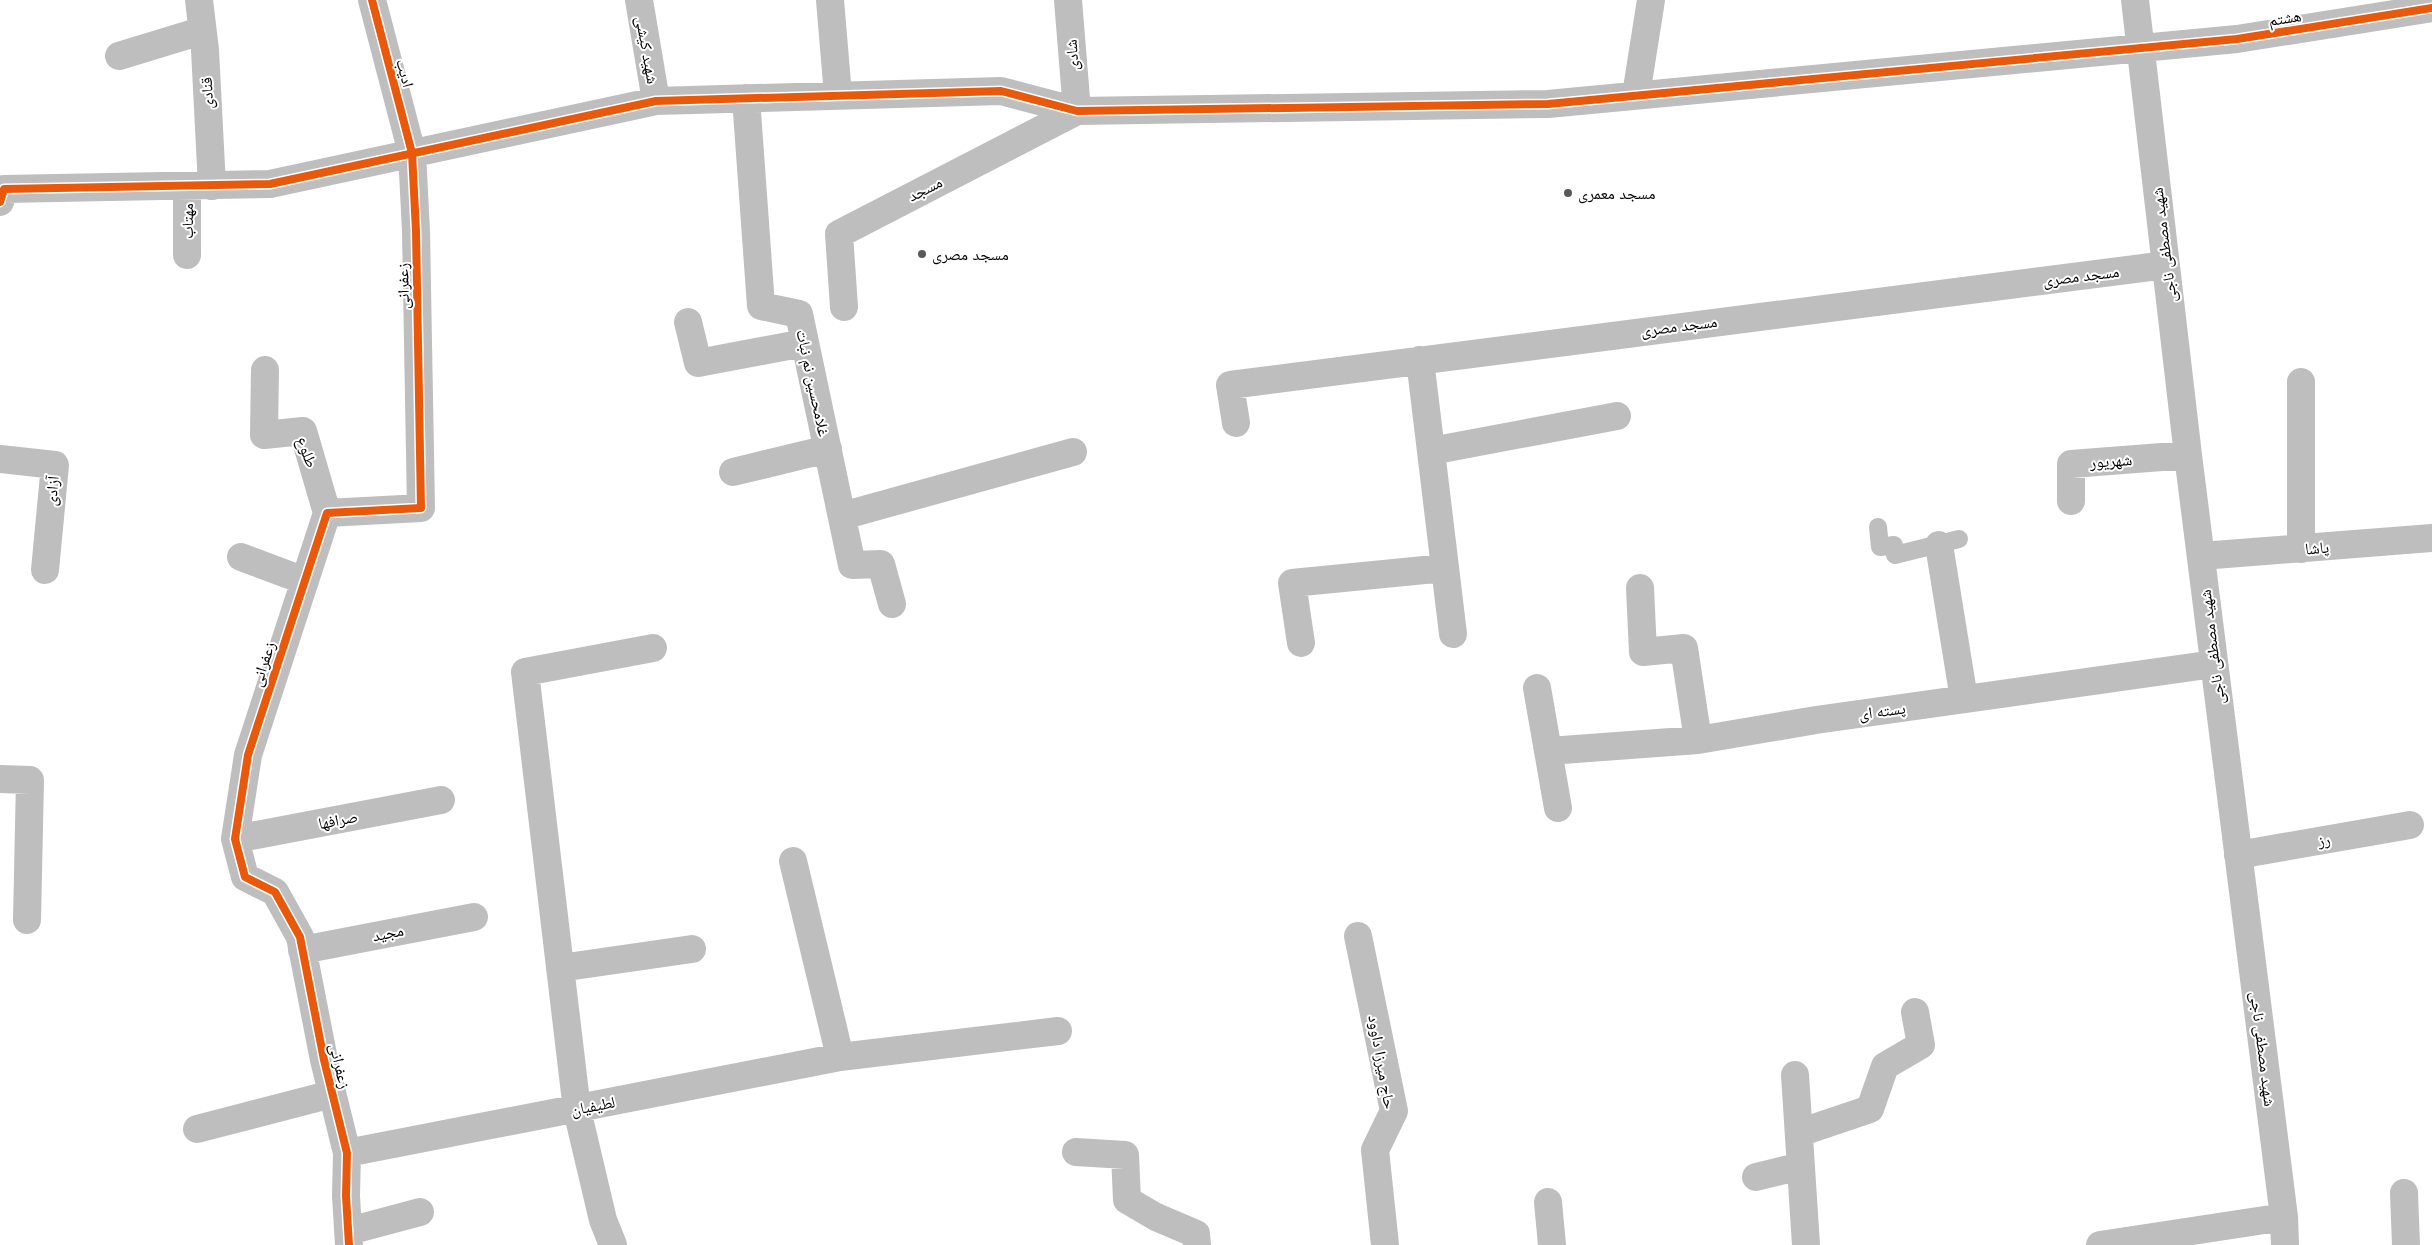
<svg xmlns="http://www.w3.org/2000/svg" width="2432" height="1245" font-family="Arial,'Noto Naskh Arabic',sans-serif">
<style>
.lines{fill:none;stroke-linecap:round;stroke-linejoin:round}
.service{stroke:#bebebe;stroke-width:18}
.minor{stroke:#bebebe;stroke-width:28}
.cycleway-casing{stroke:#fff;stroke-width:11}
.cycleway{stroke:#e8590c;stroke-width:8}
.poi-dot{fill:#595959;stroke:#fff;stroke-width:2}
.labels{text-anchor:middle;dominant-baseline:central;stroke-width:4;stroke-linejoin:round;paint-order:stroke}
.street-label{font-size:16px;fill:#000;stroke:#fff}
.poi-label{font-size:16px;fill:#000;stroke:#fff;text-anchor:start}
</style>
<rect width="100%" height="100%" fill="#fff"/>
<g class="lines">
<path class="service" d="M1878 527 1880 547 1894 545 1895 555 1959 539"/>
<path class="minor" d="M199 0 205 50 212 186
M639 0 656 101
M830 0 838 95
M1068 0 1077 111
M2135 0 2188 455 2284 1217 2285 1245
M119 56 201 31
M1636 95 1651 0
M746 98 761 306 799 314 852 565 881 564 892 604
M0 202 4 189 270 184 656 101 1001 91 1077 111 1548 104 2237 39 2432 8
M187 255V186
M844 307 839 234 1077 111
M688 322 698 363 804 343
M1420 360 1453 634
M265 370 264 435 303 431 327 513
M2301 382V549
M1236 423 1230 385 2166 265
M1431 451 1617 416
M0 459 55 465 45 570
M733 472 828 449
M2071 501V464L2188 455
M842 516 1073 452
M1939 545 1964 699
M2201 556 2432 538
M241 557 305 581
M1640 588 1643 652 1684 648 1698 740
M1301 643 1292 583 1445 568
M1537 688 1558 808
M1549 751 1698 740 1816 720 2214 664
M0 779 30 780 27 920
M235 839 441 800
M2238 855 2410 825
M793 861 840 1057
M1358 936 1394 1111 1375 1150 1385 1245
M302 950 474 917
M560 968 692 949
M1795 1075 1806 1245
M197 1129 332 1094
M1799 1133 1870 1109 1885 1066 1921 1045 1915 1012
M1076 1152 1125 1155 1127 1200 1156 1217 1196 1234 1197 1245
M347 1153 840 1057 1058 1031
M1756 1177 1801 1166
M2404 1193 2406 1245
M1548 1202 1552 1245
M349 1231 420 1212
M349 1245 346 1196 347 1153 324 1060 300 937 275 892 245 877 235 839 248 755 327 513 421 508 416 231 412 153 372 0
M613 1245 603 1220 577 1110 525 672 653 648
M2100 1245 2284 1217"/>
<defs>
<path id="cycleway" d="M0 202 4 189 270 184 656 101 1001 91 1077 111 1548 104 2237 39 2432 8
M349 1245 346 1196 347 1153 324 1060 300 937 275 892 245 877 235 839 248 755 327 513 421 508 416 231 412 153 372 0"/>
</defs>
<use href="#cycleway" class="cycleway-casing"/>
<use href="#cycleway" class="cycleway"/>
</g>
<g class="poi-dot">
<circle cx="1568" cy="193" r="5"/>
<circle cx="922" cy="254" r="5"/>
</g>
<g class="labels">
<g class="street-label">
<text transform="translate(2285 18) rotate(-9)">هشتم</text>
<text transform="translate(647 50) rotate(80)">شهید کیشی</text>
<text transform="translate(1072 55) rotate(-94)">شادی</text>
<text transform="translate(405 73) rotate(75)">ادیب</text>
<text transform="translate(207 93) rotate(-93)">قنادی</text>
<text transform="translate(925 189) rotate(-27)">مسجد</text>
<text transform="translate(187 221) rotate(-90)">مهتاب</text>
<text transform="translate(2164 245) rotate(-97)">شهید مصطفی ناجی</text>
<text transform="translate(2081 276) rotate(-7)">مسجد مصری</text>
<text transform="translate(403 286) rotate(-91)">زعفرانی</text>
<text transform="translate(1679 326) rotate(-7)">مسجد مصری</text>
<text transform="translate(813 383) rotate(78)">غلامحسین نم نبات</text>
<text transform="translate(307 452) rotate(69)">طلوع</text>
<text transform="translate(2111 461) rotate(-4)">شهریور</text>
<text transform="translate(52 491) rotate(-85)">آزادی</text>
<text transform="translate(2317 548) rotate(-5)">پاشا</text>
<text transform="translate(2212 647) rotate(-97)">شهید مصطفی ناجی</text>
<text transform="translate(263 664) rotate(-72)">زعفرانی</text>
<text transform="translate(1882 711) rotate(-8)">پسته ای</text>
<text transform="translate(338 820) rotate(-11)">صرافها</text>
<text transform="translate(2324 840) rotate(-10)">رز</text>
<text transform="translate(388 933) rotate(-11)">مجید</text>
<text transform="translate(2263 1049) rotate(83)">شهید مصطفی ناجی</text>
<text transform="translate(1382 1062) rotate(80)">حاج میرزا داوود</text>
<text transform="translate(340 1066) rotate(77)">زعفرانی</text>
<text transform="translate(593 1106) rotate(-11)">لطیفیان</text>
</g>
<g class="poi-label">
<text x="1578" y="193">مسجد معمری</text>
<text x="932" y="254">مسجد مصری</text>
</g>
</g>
</svg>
